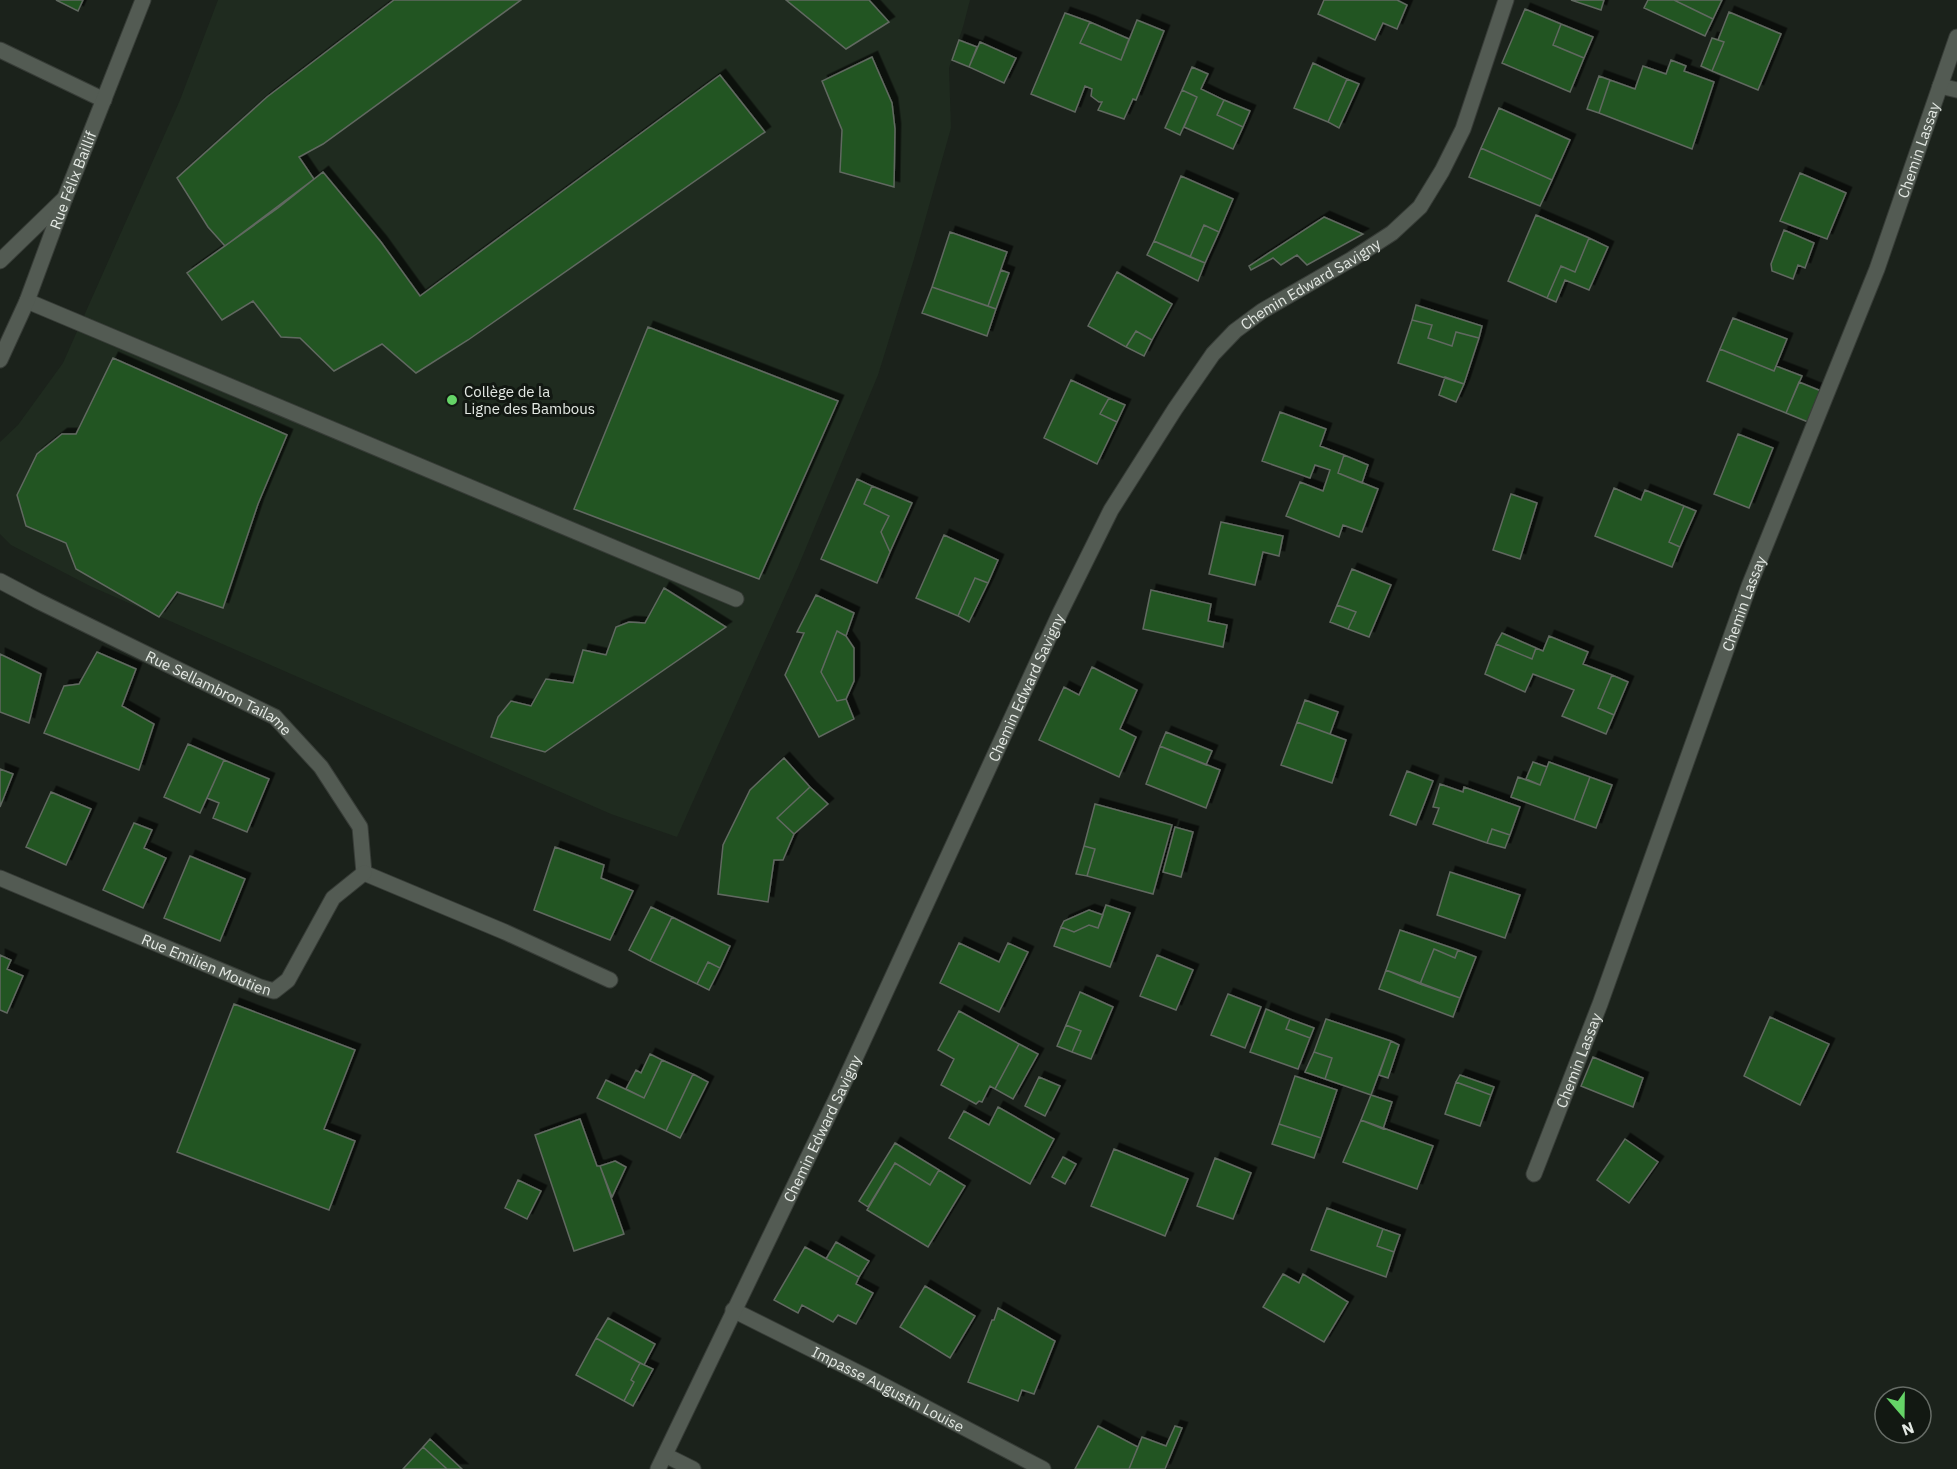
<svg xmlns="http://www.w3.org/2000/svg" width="1957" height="1469" font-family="'IBM Plex Sans',sans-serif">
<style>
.built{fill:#1f2b1f}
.building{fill:#225424;stroke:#616960;stroke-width:1.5;filter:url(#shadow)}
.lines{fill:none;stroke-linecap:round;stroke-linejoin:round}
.lane-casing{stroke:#373c37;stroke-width:17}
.street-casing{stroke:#373c37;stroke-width:17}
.lane{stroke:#535b53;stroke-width:15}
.street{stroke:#535b53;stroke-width:15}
.poi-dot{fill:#65d467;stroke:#121812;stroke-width:2}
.labels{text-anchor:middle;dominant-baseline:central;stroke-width:6;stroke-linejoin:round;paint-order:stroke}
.street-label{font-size:15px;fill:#e4e9e4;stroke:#121812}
.poi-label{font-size:15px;fill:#e4e9e4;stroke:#121812;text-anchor:start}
</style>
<defs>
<filter id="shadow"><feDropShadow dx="5.5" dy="-5.5" stdDeviation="0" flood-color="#0009"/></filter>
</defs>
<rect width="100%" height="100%" fill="#1b221b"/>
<path class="built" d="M218 0H970L963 27 949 68 951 128 914 259 878 375 798 567 677 837 611 814 90 586 11 545 0 534V442L18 425 63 363 180 100Z"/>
<path class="building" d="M56 0H83L78 11Z
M394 0H521L323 144 299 157 314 179 225 246 208 227 177 178 267 97Z
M786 0H869L889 22 846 49Z
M1324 0H1397L1407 5 1397 29 1383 23 1375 40 1318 14Z
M1571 0H1604L1601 10Z
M1648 0H1674L1713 19 1705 36 1644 8Z
M1674 0H1722L1713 19Z
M1525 9 1561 24 1553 45 1584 58 1570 92 1502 63Z
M1729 12 1781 34 1758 90 1712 71 1724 42 1718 40Z
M1065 13 1090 22 1080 43 1121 60 1137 20 1164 31 1136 100 1133 99 1124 119 1098 110 1102 102H1099L1091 96 1092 89 1085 86 1075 112 1031 94Z
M1090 22 1129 39 1121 60 1080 43Z
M1561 24 1593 37 1584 58 1553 45Z
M1712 38 1724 42 1712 71 1701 66Z
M959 40 977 47 969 67 952 60Z
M980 42 1016 58 1004 83 969 67Z
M872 57 892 103 895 129 894 187 840 172 842 130 822 81Z
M1671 60 1686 66 1684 71 1714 82 1692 149 1599 113 1610 80 1635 89 1643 66 1666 74Z
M1313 63 1347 79 1328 122 1294 108Z
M1192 67 1208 74 1201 89 1224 100 1217 115 1243 127 1233 149 1184 127 1197 97 1182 90Z
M720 75 765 132 468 340 416 373 382 344 334 371 300 338 281 337 253 301 222 320 187 273 278 208 323 172 381 242 420 296Z
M1599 76 1610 80 1599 113 1587 109Z
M1347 79 1359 84 1339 128 1328 122Z
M1182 90 1197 97 1180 135 1165 128Z
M1224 100 1250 111 1243 127 1217 115Z
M1499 108 1570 140 1552 180 1481 148Z
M1481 148 1552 180 1540 206 1469 177Z
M1800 173 1846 193 1827 239 1780 221Z
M1181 176 1233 199 1219 232 1204 225 1190 257 1154 241Z
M1536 215 1589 238 1575 272 1561 266 1547 298 1508 281Z
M1324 217 1363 234 1307 265 1297 255 1281 265 1273 258 1251 270 1249 266Z
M1204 225 1219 232 1205 263 1190 257Z
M1784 230 1814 243 1805 268 1798 265 1793 279 1772 271 1771 264Z
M950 232 1007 252 988 306 932 287Z
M1589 238 1608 247 1589 290 1565 280 1556 302 1547 298 1561 266 1575 272Z
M1154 241 1205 263 1198 281 1147 255Z
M1001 270 1009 273 996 309 988 306Z
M1117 272 1172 304 1152 340 1136 331 1126 347 1088 326Z
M932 287 996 309 987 336 922 313Z
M1416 305 1482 326 1479 338 1456 332 1452 346 1428 338 1432 325 1412 320Z
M1733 318 1787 339 1774 371 1720 349Z
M1412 320 1432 325 1428 338 1452 346 1456 332 1479 338 1464 384 1398 363Z
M648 327 838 401 759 579 574 509Z
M1136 331 1152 340 1144 356 1126 347Z
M1720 349 1774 371 1776 366 1802 376 1786 413 1707 381Z
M113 358 287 435 258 504 223 608 177 592 159 617 76 569 66 543 26 526 17 495 37 454 62 434H76Z
M1445 377 1464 384 1456 402 1439 395Z
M1071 380 1109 398 1100 414 1117 422 1097 464 1044 438Z
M1799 382 1821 391 1808 422 1786 413Z
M1109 398 1125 405 1117 422 1100 414Z
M1280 412 1326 429 1320 446 1344 455 1338 473 1378 489 1362 532 1343 525 1339 537 1286 516 1300 482 1323 491 1330 470 1315 465 1310 478 1262 461Z
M1738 434 1773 448 1749 508 1714 494Z
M1344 455 1368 465 1362 483 1338 473Z
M857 479 872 486 864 504 889 516 881 532 890 552 877 583 821 559Z
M872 486 912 503 890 552 881 532 889 516 864 504Z
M1614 488 1641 500 1645 490 1684 506 1669 542 1680 547 1672 567 1595 536Z
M1511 494 1537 503 1520 559 1493 550Z
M1684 506 1696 511 1680 547 1669 542Z
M1221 522 1283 536 1279 556 1263 552 1255 585 1209 574Z
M944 535 998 560 988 583 975 578 958 616 916 598Z
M1352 569 1391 585 1369 637 1348 629 1356 612 1337 605Z
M975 578 988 583 969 622 958 616Z
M664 588 726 627 545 752 491 737 498 717 511 701 531 706 546 679 573 683 583 650 606 655 616 627 629 622 645 623Z
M1151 590 1211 604 1208 621 1227 625 1223 647 1143 629Z
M816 595 854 613 846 636 837 631 821 672 837 701 846 699 854 719 819 737 785 675 804 633 797 632Z
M1337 605 1356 612 1348 629 1330 622Z
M837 631 846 636 854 648V681L846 699 837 701 821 672Z
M1502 633 1536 648 1532 659 1496 644Z
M1549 636 1588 652 1583 664 1612 675 1598 708 1614 715 1606 734 1562 716 1574 690 1533 674 1525 692 1485 674 1496 644 1532 659 1536 648 1543 651Z
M97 652 136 669 122 706 154 724 139 770 44 733 64 686 79 684Z
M0 654 41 674 29 723 0 712Z
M1092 667 1137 690 1120 729 1136 737 1119 777 1039 740 1064 687 1079 695Z
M1612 675 1628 682 1614 715 1598 708Z
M1305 700 1338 712 1330 734 1297 722Z
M1297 722 1346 740 1332 783 1281 765Z
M1166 732 1212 751 1206 765 1160 746Z
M188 744 224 760 200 813 164 797Z
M1160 746 1220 770 1206 808 1146 784Z
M784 758 810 787 777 818 794 834 783 860H774L768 902 718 894 723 845 750 790Z
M224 760 269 779 247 832 213 818 219 803 207 798Z
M1533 762 1547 767 1540 785 1526 779Z
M1549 762 1590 777 1574 820 1511 797 1518 777 1540 785Z
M0 769 13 774 0 807Z
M1407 771 1433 781 1416 825 1390 815Z
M1590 777 1612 785 1596 828 1574 820Z
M1440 784 1463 792 1464 787 1520 807 1510 835 1492 829 1487 843 1433 824 1439 808 1433 807Z
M810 787 828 804 794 834 777 818Z
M51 792 91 809 66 865 26 847Z
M1095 804 1172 825 1153 894 1087 876 1095 849 1084 846Z
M134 823 152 830 144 848 166 858 143 908 103 890Z
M1175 827 1193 832 1181 877 1163 872Z
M1492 829 1510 835 1505 848 1487 843Z
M1084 846 1095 849 1087 876 1076 874Z
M555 847 604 865 601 878 633 891 610 940 534 910Z
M190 856 245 879 220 941 164 918Z
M1450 872 1520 895 1505 938 1437 915Z
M1106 905 1130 913 1110 967 1054 946 1061 927 1074 932 1089 925 1098 928Z
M651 907 672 917 650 961 629 950Z
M1089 910 1103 915 1098 928 1089 925 1074 932 1061 927 1064 921Z
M672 917 730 946 720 968 708 962 697 984 650 961Z
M1400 930 1458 950 1455 958 1434 949 1420 984 1386 970Z
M959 943 999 962 1008 943 1028 952 999 1012 940 983Z
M1434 949 1455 958 1458 950 1476 957 1460 998 1420 984Z
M0 955 11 960 7 969 23 976 7 1013 0 1010Z
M1157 955 1193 970 1176 1010 1140 996Z
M708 962 720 968 709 990 697 984Z
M1386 970 1460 998 1453 1017 1379 989Z
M1080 992 1113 1007 1091 1059 1072 1052 1081 1031 1066 1025Z
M1228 994 1261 1007 1245 1048 1211 1035Z
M234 1004 355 1050 324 1129 355 1141 329 1210 177 1152Z
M1266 1009 1290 1019 1286 1029 1310 1038 1298 1069 1250 1052Z
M959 1011 1019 1044 995 1089 990 1086 982 1102 979 1101 976 1104 941 1085 954 1059 938 1050Z
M1770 1017 1829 1044 1800 1105 1744 1076Z
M1290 1019 1314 1028 1310 1038 1286 1029Z
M1326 1019 1391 1041 1371 1095 1325 1079 1332 1058 1314 1052Z
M1066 1025 1081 1031 1072 1052 1057 1046Z
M1391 1041 1399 1045 1388 1078 1379 1075Z
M1019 1044 1038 1054 1013 1099 995 1089Z
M1314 1052 1332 1058 1325 1079 1305 1072Z
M650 1054 662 1060 644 1098 626 1089 636 1070 641 1073Z
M1593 1057 1643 1078 1633 1107 1581 1086Z
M662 1060 693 1074 666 1131 597 1098 606 1080 644 1098Z
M693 1074 708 1082 680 1138 666 1131Z
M1460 1075 1494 1087 1491 1095 1456 1082Z
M1295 1076 1337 1090 1321 1138 1279 1124Z
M1039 1077 1060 1086 1045 1116 1025 1106Z
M1456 1082 1491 1095 1480 1126 1445 1114Z
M1371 1095 1392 1102 1383 1129 1361 1120Z
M998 1107 1054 1139 1030 1184 949 1138 964 1111 989 1125Z
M580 1119 597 1166H600L624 1234 574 1251 535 1135Z
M1361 1120 1433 1146 1417 1189 1343 1162Z
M1279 1124 1321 1138 1314 1158 1272 1144Z
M1625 1139 1658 1162 1629 1203 1597 1180Z
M895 1143 939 1170 930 1185 895 1163 868 1207 859 1201Z
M1114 1149 1188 1179 1165 1236 1091 1206Z
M1063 1157 1076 1164 1065 1184 1052 1177Z
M1215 1158 1251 1173 1233 1219 1197 1206Z
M615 1161 626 1167 612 1197 600 1166Z
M895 1163 930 1185 939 1170 965 1186 928 1247 867 1210Z
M518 1180 541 1191 527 1219 505 1208Z
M1327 1208 1383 1229 1377 1246 1394 1252 1386 1277 1311 1250Z
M1383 1229 1400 1235 1394 1252 1377 1246Z
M836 1242 869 1261 859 1277 826 1259Z
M805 1247 859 1277 856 1284 873 1293 856 1324 838 1315 833 1322 802 1305 798 1313 774 1300Z
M1283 1274 1299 1283 1303 1274 1348 1302 1324 1342 1263 1307Z
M925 1286 975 1316 950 1358 900 1327Z
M998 1308 1055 1341 1034 1394 1022 1390 1018 1401 968 1382 992 1320H994Z
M608 1318 655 1344 644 1365 596 1338Z
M596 1338 640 1363 631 1380 634 1382 624 1401 576 1375Z
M640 1363 653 1369 633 1406 624 1401 634 1382 631 1380Z
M1098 1426 1138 1447 1129 1469H1075Z
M1175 1426 1182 1428 1165 1469H1129L1142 1437 1166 1446Z
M430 1439 462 1469H447L423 1447Z
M423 1447 447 1469H403Z"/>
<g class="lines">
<defs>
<path id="lane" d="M0 261 65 198
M27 301 736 599"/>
<g id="street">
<path d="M0 50 104 100"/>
<path d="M1940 86 1957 90"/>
<path id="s1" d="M0 360 27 301 65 198 143 0"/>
<path id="s2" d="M0 581 38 601 275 717 321 767 360 827 364 873"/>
<path d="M364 873 505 932 610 980"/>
<path id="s3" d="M0 878 260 987 274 991 288 980 333 898 364 873"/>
<path id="s4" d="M1534 1174 1600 1004 1749 586 1877 269 1957 37"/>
<path id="s5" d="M733 1310 877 1382 1043 1469"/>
<path d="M665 1455 693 1469"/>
<path id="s6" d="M658 1469 840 1091 1060 613 1111 510 1175 409 1213 354 1235 331 1262 311 1352 259 1392 233 1420 207 1442 171 1463 129 1506 0"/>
</g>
</defs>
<use href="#lane" class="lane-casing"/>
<use href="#street" class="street-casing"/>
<use href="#lane" class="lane"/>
<use href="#street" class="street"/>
</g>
<circle class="poi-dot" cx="452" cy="400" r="6"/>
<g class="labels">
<g class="street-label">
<text stroke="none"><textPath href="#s4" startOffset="1094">Chemin Lassay</textPath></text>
<text stroke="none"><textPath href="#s1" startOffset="194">Rue Félix Baillif</textPath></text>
<text stroke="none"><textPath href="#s6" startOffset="1368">Chemin Edward Savigny</textPath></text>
<text stroke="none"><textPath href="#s4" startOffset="608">Chemin Lassay</textPath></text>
<text stroke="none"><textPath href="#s6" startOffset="864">Chemin Edward Savigny</textPath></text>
<text stroke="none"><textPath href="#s2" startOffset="246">Rue Sellambron Tailame</textPath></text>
<text stroke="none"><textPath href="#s3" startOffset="224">Rue Emilien Moutien</textPath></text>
<text stroke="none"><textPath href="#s4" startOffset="122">Chemin Lassay</textPath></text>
<text stroke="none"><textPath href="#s6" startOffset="378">Chemin Edward Savigny</textPath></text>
<text stroke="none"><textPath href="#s5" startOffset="174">Impasse Augustin Louise</textPath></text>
</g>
<g class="poi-label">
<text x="464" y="391">Collège de la<tspan x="464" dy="17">Ligne des Bambous</tspan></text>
</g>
</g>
<g transform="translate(1903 1415) rotate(160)"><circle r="28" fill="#121812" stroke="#666c66" stroke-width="1.5"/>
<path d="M0-4.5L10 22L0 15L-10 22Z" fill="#65d467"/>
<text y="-9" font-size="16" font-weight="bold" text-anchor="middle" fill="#e4e9e4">N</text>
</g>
</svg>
